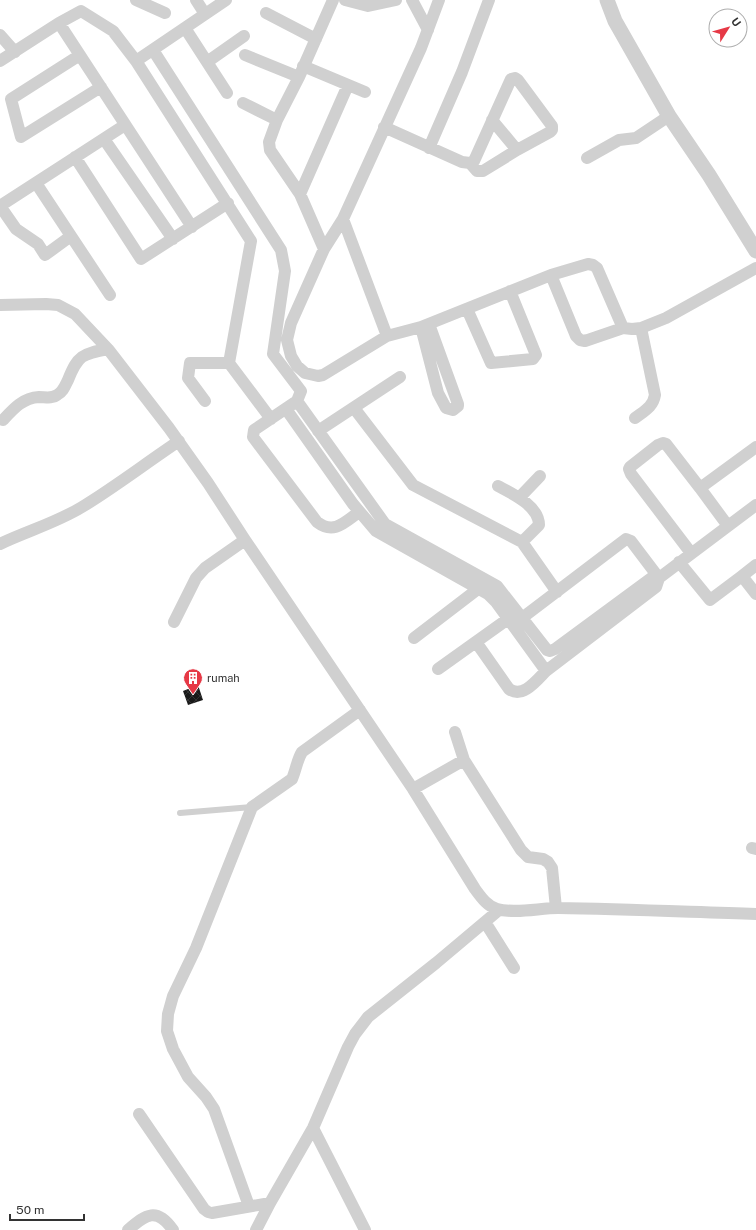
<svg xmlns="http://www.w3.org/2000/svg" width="756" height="1230" font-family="'Public Sans',sans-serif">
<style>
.building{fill:url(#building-cross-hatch)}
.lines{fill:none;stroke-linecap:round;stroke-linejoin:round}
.service{stroke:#d0d0d0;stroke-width:6}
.minor{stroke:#d0d0d0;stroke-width:12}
.tertiary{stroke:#d0d0d0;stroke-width:15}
.labels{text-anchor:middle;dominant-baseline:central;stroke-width:4;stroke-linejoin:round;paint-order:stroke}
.poi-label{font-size:11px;fill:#333;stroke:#fff;text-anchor:start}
</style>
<defs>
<pattern id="building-cross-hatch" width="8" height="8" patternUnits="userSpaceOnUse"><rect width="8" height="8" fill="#1a1a1a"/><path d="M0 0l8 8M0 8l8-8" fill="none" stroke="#333"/></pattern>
</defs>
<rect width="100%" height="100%" fill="#fff"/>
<path class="building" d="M198 685 203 700 188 705 183 691Z"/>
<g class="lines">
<path class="service" d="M180 813 252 807"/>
<path class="minor" d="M136 0 165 13
M196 0 205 14
M345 0 368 6 396 0
M412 0 428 30
M439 0 421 48 343 219 324 249 291 323 287 340 291 356 297 366 305 373 318 376 323 375 387 336 421 327 551 275 588 264 593 265 597 268 623 328
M266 13 316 39
M59 23 192 227
M185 28 227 93
M0 35 15 52
M153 50 281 250 285 271 273 354 301 391 297 401 254 430 253 437 317 522C334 535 345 522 359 512
M80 55 11 99 21 137 101 87
M245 55 299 77
M0 61 59 23 81 11 113 31 136 61 251 241 229 363 271 419
M136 61 226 0
M207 62 244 36
M303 66 365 92
M243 103 277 120
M492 120 517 150
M384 127 462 162 470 163 474 161 511 79 515 78 518 80 552 126V130L550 132 517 150 483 171H477L470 163
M104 139 173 239
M429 148 462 72 489 0
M75 157 141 259 228 203
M587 158 619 140 636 138 669 116
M36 183 71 236 45 255 38 244 16 229 0 206C42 179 83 152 125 125
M300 194 348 85
M343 219 387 336
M71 236 110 295
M324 249 300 194 270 150 269 142 277 120 299 77 333 0
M551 275 576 336 580 340 585 341 623 328 632 329 641 328 666 318 756 268
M0 305 46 304 58 305 75 314 108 349 169 428 208 483 245 540 413 789 475 889C481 897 487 906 497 909 514 914 540 908 558 908 624 909 690 912 756 914
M467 309 491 363 533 359 536 355 510 291
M421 327 438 393 446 408 453 410 458 406V404L429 324
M205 401 188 378 190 363H229
M297 401 385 524 497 586 547 650 550 651 555 649 650 579 659 578
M354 408 413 485 522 542 557 592
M286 409 353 504 376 531 488 594 496 602 546 671 656 587 659 578 756 505
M635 418C644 411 653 407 655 395L641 328
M3 420C14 408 23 398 39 397 45 397 52 399 57 395 63 392 65 386 68 380 78 355 82 354 108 349
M318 431 400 377
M498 486C513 494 539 506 539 525L522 542
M700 488 728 526
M519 498 540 476
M0 544C27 531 56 523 82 507 115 487 146 463 179 441
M691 553 631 474 629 469 630 467 658 445 663 443 666 444 700 488 756 447
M679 562 710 600 742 576 756 594
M742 576 756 565
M522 618 626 539 631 541 659 578
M174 622 196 578 205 568 245 540
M414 638 478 589
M476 642 509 689C523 699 537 680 546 671
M438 669 508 619
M455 732 464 760 521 850 528 857 543 859 548 862 552 868 556 908
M413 789 464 760
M752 848 756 849
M485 922 514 968
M139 1114 204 1209 208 1212 212 1213 270 1203
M313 1128 365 1230
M249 1206 214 1109 206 1097 188 1077 173 1049 167 1031 168 1014 173 996 196 948 252 807 292 779C296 770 297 760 302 752L360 710
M128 1230C146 1214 157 1207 173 1230
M256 1230 270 1203 313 1128 348 1047 355 1034 368 1017 436 963 499 910"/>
<path class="tertiary" d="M607 0 615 21 669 116 709 175 756 251"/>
</g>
<defs>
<symbol id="building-pin" viewBox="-11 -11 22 30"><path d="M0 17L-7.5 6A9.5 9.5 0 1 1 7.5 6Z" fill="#e63946" stroke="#fff"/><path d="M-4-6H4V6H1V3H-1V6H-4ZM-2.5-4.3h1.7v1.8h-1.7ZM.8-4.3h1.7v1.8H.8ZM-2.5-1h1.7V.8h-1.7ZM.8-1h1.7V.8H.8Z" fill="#fff"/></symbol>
</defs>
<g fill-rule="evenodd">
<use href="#building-pin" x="182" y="667" width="22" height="30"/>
</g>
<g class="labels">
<g class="poi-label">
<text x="207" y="678">rumah</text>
</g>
</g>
<g transform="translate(728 28) rotate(53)"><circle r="19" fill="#ffffff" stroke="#adadad"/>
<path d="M0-3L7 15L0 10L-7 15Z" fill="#e63946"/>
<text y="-6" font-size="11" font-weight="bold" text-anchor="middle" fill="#333333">U</text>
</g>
<path d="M10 1214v6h74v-6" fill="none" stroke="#333333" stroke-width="2"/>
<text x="16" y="1214" font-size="12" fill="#333333" stroke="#ffffff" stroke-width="3" paint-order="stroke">50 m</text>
</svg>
